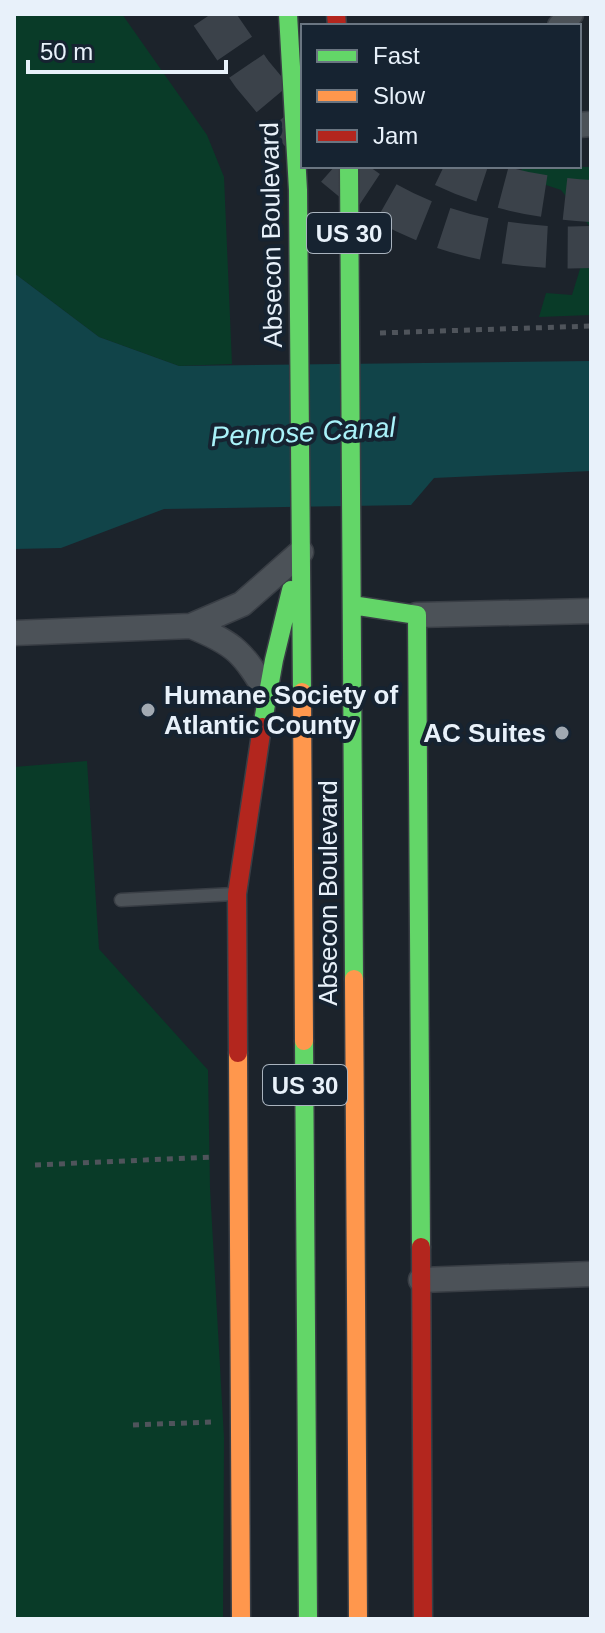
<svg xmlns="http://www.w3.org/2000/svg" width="605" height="1633" font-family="Arial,sans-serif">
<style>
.green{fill:#093b28}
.water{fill:#114449}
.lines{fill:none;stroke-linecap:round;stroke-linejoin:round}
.highway-tunnel{stroke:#3b424a;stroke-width:42;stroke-dasharray:42 21;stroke-linecap:butt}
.lane-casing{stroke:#393e45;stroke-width:15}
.street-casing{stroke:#393e45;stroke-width:27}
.fast-casing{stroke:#393e45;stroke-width:21}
.slow-casing{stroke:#393e45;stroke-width:21}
.jam-casing{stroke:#393e45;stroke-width:21}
.path{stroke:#4f545b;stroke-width:5;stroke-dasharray:6 6;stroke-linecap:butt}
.lane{stroke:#4c5258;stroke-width:12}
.street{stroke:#4c5258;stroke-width:24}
.fast{stroke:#63d668;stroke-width:18}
.slow{stroke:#ff974d;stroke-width:18}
.jam{stroke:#b3261e;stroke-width:18}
.poi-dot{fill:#a1a9b2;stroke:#162331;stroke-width:3}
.labels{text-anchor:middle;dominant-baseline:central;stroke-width:8;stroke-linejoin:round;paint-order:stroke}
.shield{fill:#162331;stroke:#a9b3be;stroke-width:2}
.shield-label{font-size:24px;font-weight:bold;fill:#e8f1fa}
.street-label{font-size:26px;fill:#e8f1fa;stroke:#162331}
.poi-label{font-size:26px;font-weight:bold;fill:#e8f1fa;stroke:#162331;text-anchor:start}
.water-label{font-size:28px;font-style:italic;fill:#a9f2f9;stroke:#162331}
</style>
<rect width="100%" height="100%" fill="#1c232b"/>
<path class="green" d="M14 14H122L207 135 224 177 232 364 179 366 99 337 14 273Z
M523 166 591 167V228L561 190 519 176Z
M591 233V315L539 317 546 293 572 295Z
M87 761 99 949 208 1070 210 1188 224 1438 223 1619H14V767Z"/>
<path class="water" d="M14 273 99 337 179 366 591 361V471L434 478 411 505 164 509 61 548 14 549Z"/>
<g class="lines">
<path class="highway-tunnel" d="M211 14 252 74 303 135
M335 166C406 229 499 251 591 247
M444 166C490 188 540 198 591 201"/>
<defs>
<path id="lane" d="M121 900 234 894"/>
<path id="street" d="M560 26 571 14
M579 125 591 124
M417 615 591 611
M191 626C236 644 243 653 268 694
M14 633 191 626 242 604 301 552
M421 1280 591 1274"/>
<path id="fast" d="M288 14 298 190 302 692
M349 166 354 979
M352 605 417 615 421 1247
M262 727 274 660 291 590
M304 1041 308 1619"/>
<path id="slow" d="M302 692 304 1041
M354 979 358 1619
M238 1053 241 1619"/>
<path id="jam" d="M336 14 337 26
M238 1053 237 894 262 727
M421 1247 423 1619"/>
</defs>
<use href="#lane" class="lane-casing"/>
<use href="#street" class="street-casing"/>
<use href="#fast" class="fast-casing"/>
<use href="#slow" class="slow-casing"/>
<use href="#jam" class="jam-casing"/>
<path class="path" d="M380 333 591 326
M35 1165 212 1157
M133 1425 211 1422"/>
<use href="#lane" class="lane"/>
<use href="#street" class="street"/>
<use href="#fast" class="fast"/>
<use href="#slow" class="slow"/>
<use href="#jam" class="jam"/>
</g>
<g class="poi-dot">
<circle cx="148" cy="710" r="8"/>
<circle cx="562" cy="733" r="8"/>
</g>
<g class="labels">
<g class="shield">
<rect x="307" y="213" width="84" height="40" rx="6"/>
<rect x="263" y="1065" width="84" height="40" rx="6"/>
</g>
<g class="shield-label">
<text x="349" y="233">US 30</text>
<text x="305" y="1085">US 30</text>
</g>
<g class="street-label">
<text transform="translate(271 235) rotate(-91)">Absecon Boulevard</text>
<text transform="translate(328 893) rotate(-90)">Absecon Boulevard</text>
</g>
<g class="poi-label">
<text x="164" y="695">Humane Society of<tspan x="164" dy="30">Atlantic County</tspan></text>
<text x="546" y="733" text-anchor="end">AC Suites</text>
</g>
<g class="water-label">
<text transform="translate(303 432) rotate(-3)">Penrose Canal</text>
</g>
</g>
<rect width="605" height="1633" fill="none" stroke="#e8f1fa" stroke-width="32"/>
<rect x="301" y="24" width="280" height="144" fill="#162331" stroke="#6a7581" stroke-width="2"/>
<rect x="317" y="50" width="40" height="12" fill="#63d668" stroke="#6a7581" stroke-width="2"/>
<text x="373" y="64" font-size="24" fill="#e8f1fa">Fast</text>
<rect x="317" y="90" width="40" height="12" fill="#ff974d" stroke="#6a7581" stroke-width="2"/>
<text x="373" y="104" font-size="24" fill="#e8f1fa">Slow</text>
<rect x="317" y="130" width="40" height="12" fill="#b3261e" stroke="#6a7581" stroke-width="2"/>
<text x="373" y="144" font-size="24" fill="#e8f1fa">Jam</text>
<path d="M28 60v12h198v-12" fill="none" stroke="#e8f1fa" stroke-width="4"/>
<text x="40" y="60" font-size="24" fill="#e8f1fa" stroke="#162331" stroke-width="6" paint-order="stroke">50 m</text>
</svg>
